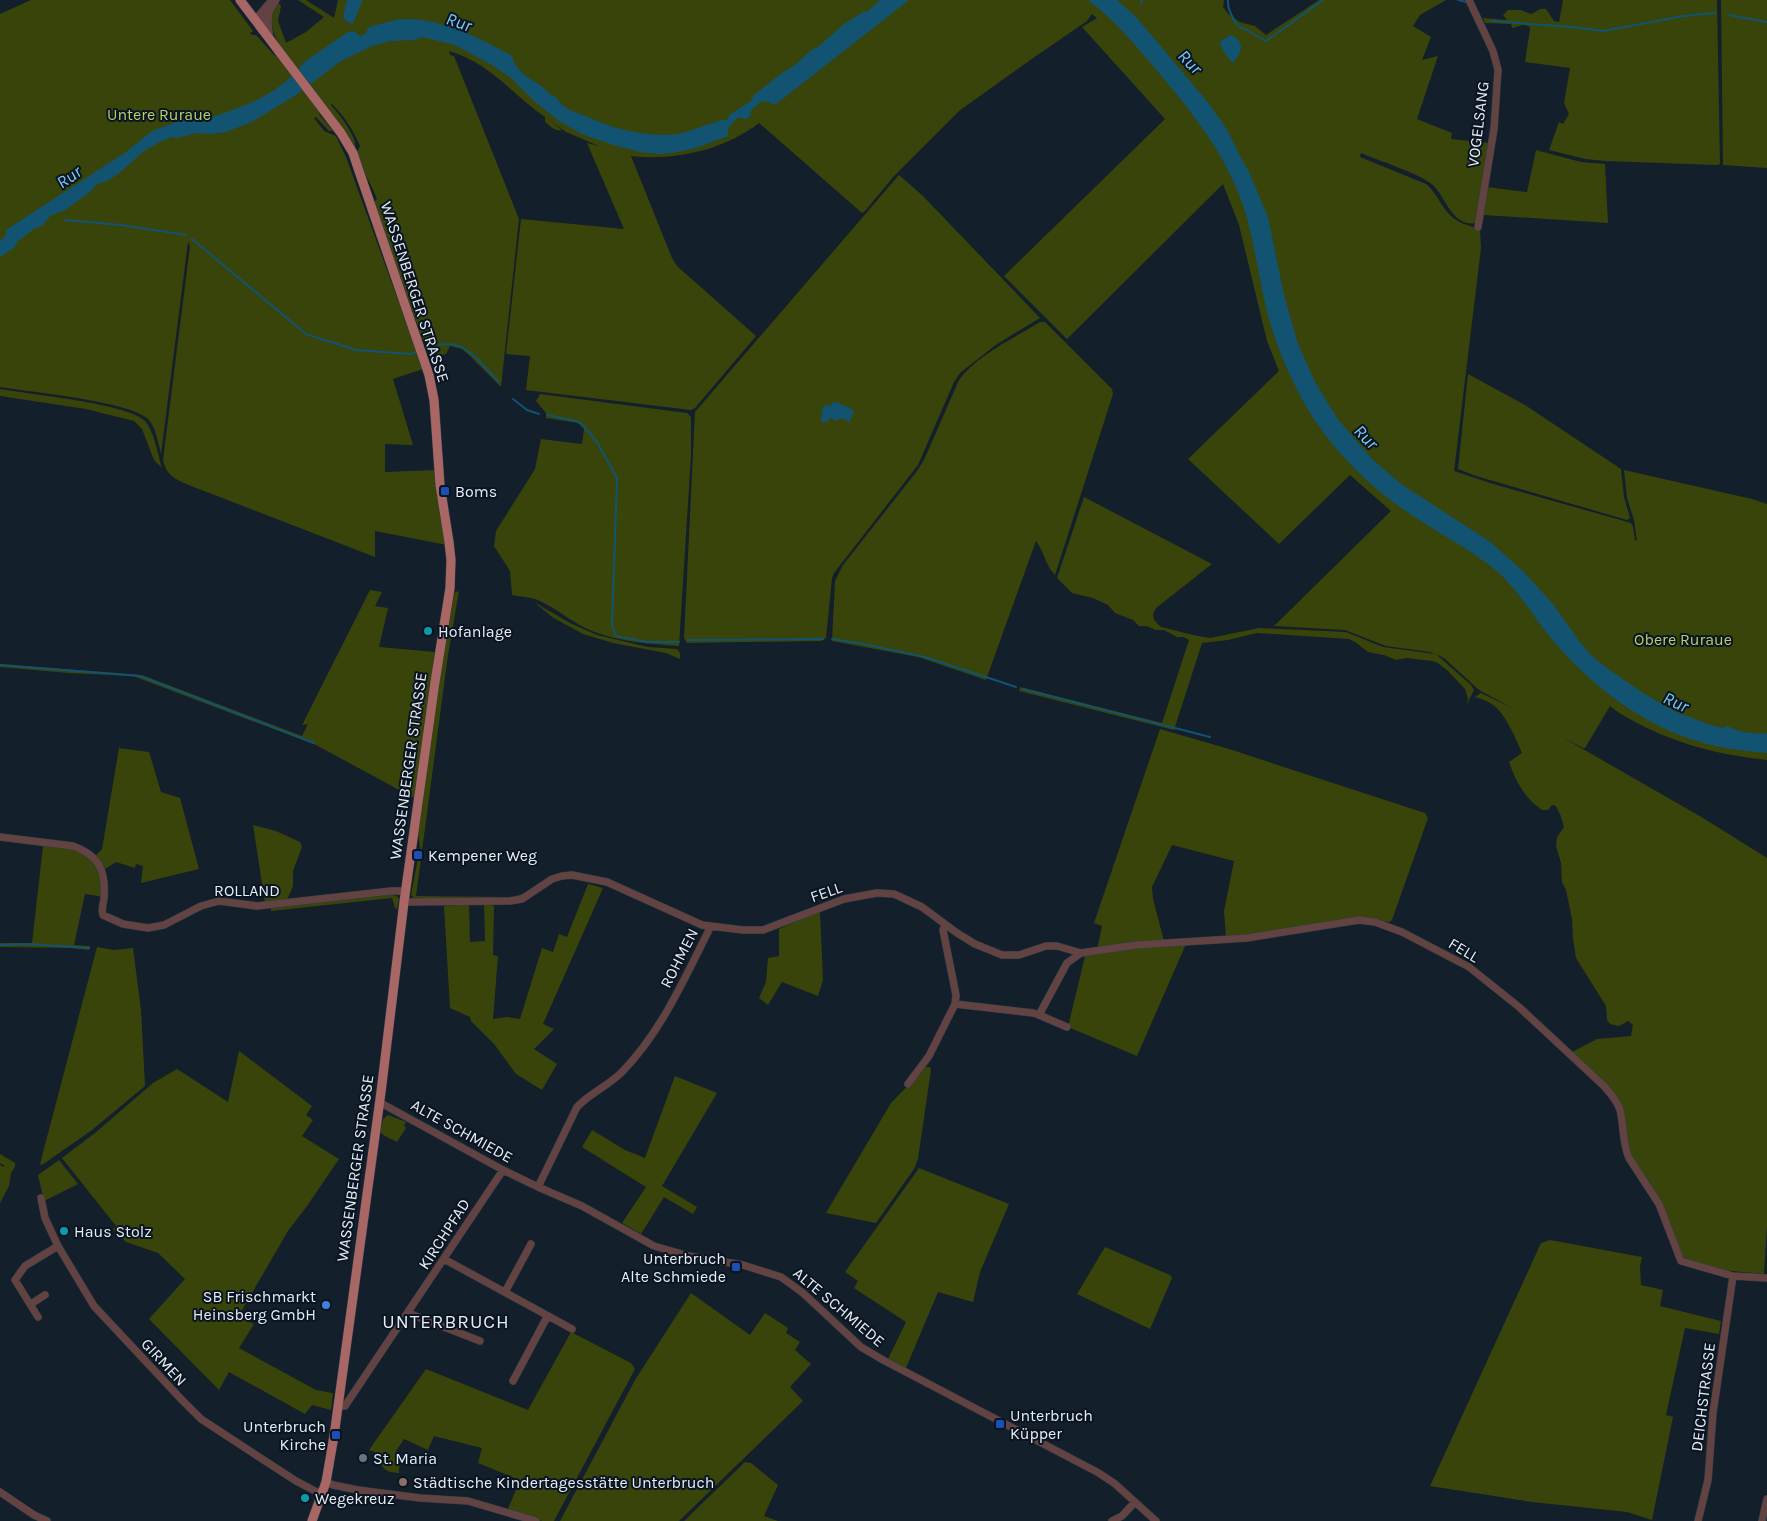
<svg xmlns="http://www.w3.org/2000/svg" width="1767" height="1521" font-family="Karla,sans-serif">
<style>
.green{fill:#39440a}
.water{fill:#125372}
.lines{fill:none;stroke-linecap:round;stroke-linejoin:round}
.stream{stroke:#125372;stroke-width:2}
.minor-casing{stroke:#303c47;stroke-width:8}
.major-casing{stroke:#303c47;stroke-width:10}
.minor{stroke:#634342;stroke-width:7}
.major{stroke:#a86765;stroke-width:9}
.transit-dot{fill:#1a4fb4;stroke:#0a1521;stroke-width:2}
.culture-dot{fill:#0f9aa8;stroke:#0a1521;stroke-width:2}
.shop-dot{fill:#3f7fe0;stroke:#0a1521;stroke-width:2}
.worship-dot{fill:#6b7280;stroke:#0a1521;stroke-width:2}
.education-dot{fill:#8d6e63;stroke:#0a1521;stroke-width:2}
.labels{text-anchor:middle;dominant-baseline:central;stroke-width:4;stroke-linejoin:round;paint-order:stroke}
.park-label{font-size:16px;fill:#b7cf6a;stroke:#0a1521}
.street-label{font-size:16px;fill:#e5edf6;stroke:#0a1521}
.poi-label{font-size:16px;fill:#e5edf6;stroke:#0a1521;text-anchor:start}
.water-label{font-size:18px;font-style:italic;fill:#79ccfa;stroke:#0a1521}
.quarter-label{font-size:19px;letter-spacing:1px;fill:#e5edf6;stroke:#0a1521}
</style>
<rect width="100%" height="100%" fill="#131f2a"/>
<path class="green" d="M31 0H230L253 31 250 33 252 35H256L275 56 283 49C271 34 268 19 278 2L281 6 278 21 286 43 306 32 324 17 298 0H306L334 18 338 0H1224L1223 7 1230 16 1240 22 1255 26 1266 35 1319 0H1446L1420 15 1413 26 1431 37 1422 60 1438 56 1417 119 1452 133 1451 139 1489 143 1477 223C1453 227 1447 201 1435 187 1424 175 1385 163 1368 156L1361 153 1360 157 1426 184C1437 193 1441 207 1451 216 1459 224 1470 225 1480 230L1481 248 1454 471 1490 483 1631 523 1633 527 1635 540 1637 541 1634 520 1627 498 1624 470 1752 499 1767 504V760C1723 755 1687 747 1647 728 1635 722 1621 715 1610 706L1585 748H1583L1562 737 1703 818 1767 858V1225L1764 1274 1721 1270 1686 1260 1678 1252 1672 1234 1628 1150 1625 1132 1626 1120 1622 1107 1572 1052 1597 1039 1631 1036 1633 1025 1628 1021 1619 1026 1610 1024 1607 1020 1606 1006 1576 958 1573 939 1572 919 1566 890 1562 882 1561 863 1556 846 1557 837 1564 827 1560 814 1556 806 1552 805 1548 810H1542C1526 800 1515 780 1509 762L1522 753C1516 739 1505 713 1493 705 1488 701 1481 699 1475 697L1481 693 1514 709 1479 690 1444 658 1436 654 1471 685 1474 690 1466 706 1468 699 1465 689 1448 671 1438 663 1432 661 1407 658 1396 660 1384 655 1368 652 1355 642 1349 639 1257 633 1228 640 1202 643 1174 730 1019 691 1020 687 1162 723 1189 640 1184 637H1177L1164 630H1156L1146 626H1139L1133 620 1115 613 1108 605 1093 598 1072 593 1057 578 1084 497 1212 564 1156 608 1153 614 1154 620 1161 627 1193 635 1210 638 1259 628 1346 632 1383 647 1435 654 1430 652 1386 646 1345 630 1274 626 1391 511 1350 475 1279 544 1188 459 1279 371 1267 341 1239 225 1223 184 1067 339 1004 276 1165 119 1082 27 1097 18 1092 14 1087 21 1036 56 959 111 894 176 865 211 862 213 759 123C724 150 675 161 631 156L672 258 677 266 756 336 695 408 691 410 526 390 530 356 506 354 521 219 624 229 587 143 599 146 566 132 548 119 562 130C556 132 550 126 545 122V117C513 95 489 62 449 51L450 55 454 56 519 219 501 387 470 356 462 349 450 346 446 354 442 355 430 352 426 344 423 341 374 202 377 199C371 183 362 170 356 155L360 146C354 131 344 116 332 104L331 105C339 114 358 137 355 149L326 109 319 114 333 131H329L316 117 314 118 324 131 336 136 346 157 423 369 393 379 413 445 385 444V472L436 470 447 545 375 531V557L186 484C173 478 166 474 163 460L190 246 188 242 161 454C158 443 156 426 147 418 126 401 31 392 0 387V14Z
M1563 0H1717L1720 164 1716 165 1606 161 1585 159 1549 150 1559 122 1563 124 1569 114 1564 103 1570 68 1525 62 1530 29 1529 26 1523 25 1512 28 1511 24 1485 23 1483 18 1507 20 1503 15 1508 10H1521L1531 14C1538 12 1537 8 1546 9L1554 21 1559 22Z
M1721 0H1767V168L1723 165Z
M1536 150 1581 162 1605 164 1608 223 1483 215 1487 187 1527 192Z
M899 175 922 195 1040 318 997 344 960 373 954 382 918 465 834 573 832 578 826 638 821 641 687 643 684 638 695 412Z
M1040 322H1045L1112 389 1113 394 1055 575C1045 565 1044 551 1036 541L986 680 918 657 832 641 835 581 843 565 917 471 924 460 959 380C978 354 1013 339 1040 322Z
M1468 374 1525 405 1621 469 1624 497 1630 518 1627 520 1476 476 1458 469Z
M0 389C27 394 130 404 145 421 154 431 158 455 162 468L154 460 142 429 134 421 86 409 0 396Z
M540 394 687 413 691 417V455L679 646C650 644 620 642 592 631 574 624 560 611 542 602 533 597 523 597 512 595L510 571 494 546 496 531 535 469 541 439 582 444 584 429 578 423 546 418V413L536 401Z
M370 590 382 592 375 606 388 608 379 647 435 652 414 798 316 745 133 676 68 673 0 667V664L142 675 302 736 308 724 302 725Z
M459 591 448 655 416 896 512 897 535 890 514 899H415L411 895 420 848 418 833 435 707 454 593Z
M534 602 570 623 597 635 648 647 677 649 680 653V659L666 653 613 643 583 634 552 617Z
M1160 729 1229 749 1425 813 1428 818 1392 920 1389 922 1376 920 1226 937 1224 911 1234 861 1172 845 1152 887 1153 899 1164 941 1097 950 1102 926 1094 923Z
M119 748 149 752 161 792 180 798 199 869 141 883 143 866 136 864 135 868 116 862 105 869 96 855 102 849Z
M253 825 276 831 300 842 302 847 293 871V886L287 900 265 903Z
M43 846C61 846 91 848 98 869 101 878 102 888 104 897L85 894 74 945 90 946 89 950 71 948 0 947V943H32Z
M588 884 603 888 543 1024 554 1029 534 1049 557 1064 542 1090 516 1074 494 1044 471 1021 470 1017 450 1008 444 906 469 904 470 942 485 941 484 903 494 906 493 955 498 956 493 1019 507 1017 520 1019 542 948 553 952 559 934 567 937Z
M387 894 397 896 399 899 397 909 395 908 392 898 271 911V908Z
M820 912 823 980 818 996 782 982 768 1005 759 998 766 982 768 958 779 956V929L810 915Z
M1186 944 1137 1056 1068 1027 1085 956 1154 945Z
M97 947 114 950 133 948 141 1010 145 1086 92 1130 42 1165 40 1164Z
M239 1051 312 1106 306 1115 313 1120 302 1136 339 1159 307 1206 288 1231 238 1317 254 1324 239 1348 316 1390 333 1393 331 1410 312 1405 305 1414 229 1372 219 1390 149 1319 185 1279 158 1253 126 1242 113 1229 116 1226 62 1158 95 1133 153 1083 177 1069 228 1102Z
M926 1067H930L931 1070 918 1159 914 1169 876 1223 826 1213 891 1103Z
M675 1076 717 1093 662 1186 697 1207 693 1214 664 1197 641 1234 622 1223 646 1187 582 1147 592 1130 625 1150 645 1158Z
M388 1115 406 1122 404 1126 406 1128 397 1142 385 1136 380 1132 383 1119Z
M0 1154 15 1163V1167L11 1173 9 1186 0 1203V1165L4 1167 5 1166 0 1163Z
M59 1160 78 1184 44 1201 38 1175Z
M919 1168 1009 1204 980 1272 973 1302 938 1292 906 1368 888 1359 906 1322 854 1288 858 1281 845 1272Z
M1550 1240 1642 1257 1640 1266 1641 1285 1663 1290 1660 1306 1721 1321 1719 1334 1685 1328 1666 1415 1673 1417 1652 1520 1627 1512 1532 1502 1430 1486 1541 1243Z
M1105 1247 1170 1275 1172 1278 1150 1329 1077 1294Z
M691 1293 750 1335 765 1313 788 1328 786 1333 800 1342 795 1350 811 1364 790 1387 803 1401 679 1521H560L635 1380Z
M571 1332 631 1363 635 1369 554 1521H542L508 1509 520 1480 478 1463 482 1448 434 1436 428 1450 404 1439 396 1451 400 1455 399 1473C379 1472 384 1465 375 1452L369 1450 426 1369 528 1410Z
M745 1462 751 1463 778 1485 764 1516 778 1521H684Z"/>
<path class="water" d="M347 0H363L353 23 351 24 343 18Z
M880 0H909L780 101 774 105 767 101 761 102 751 110V114C749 121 743 119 738 117L728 128V136L696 148 677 152 661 154 640 152 613 145 582 134 559 121 534 101 511 78 492 65 455 45 422 37 415 40 390 41 372 46 341 61 296 95 252 122 226 132 211 134 197 133 177 138 172 137 160 142 144 151 118 174 107 181 97 184 89 193 65 210 50 216 43 225 34 229 18 241 14 248 0 257V241L6 235V230L126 152 152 131 184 119H201L204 120 212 117C245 107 283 92 304 62L348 32 354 31 360 36 365 34 369 27C382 24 394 19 407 19 446 20 479 38 512 56 515 70 528 78 540 85 546 89 548 95 556 97 565 111 574 111 588 117 616 130 647 137 679 134L722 120H728L729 115 751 101 754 95 782 73 795 65 811 50 818 47 844 24 863 12 868 11Z
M1088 0H1117L1135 16 1159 44 1210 105 1228 131 1240 156 1249 172 1268 217 1284 295 1298 344 1315 382 1337 418 1353 437 1371 458 1401 484 1489 541 1522 570 1553 604 1579 641 1592 656 1607 668 1640 691 1672 710 1710 725 1723 728 1728 726C1735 732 1758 735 1767 733V753C1746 751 1724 749 1704 743 1645 727 1594 688 1555 643 1535 620 1521 593 1498 572 1468 547 1432 530 1400 507 1362 480 1326 442 1303 401 1288 373 1275 343 1267 312 1260 281 1255 249 1247 218 1231 161 1196 117 1159 73 1137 47 1115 20 1088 0Z
M1231 35C1247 43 1241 52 1233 63L1227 56 1220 45 1221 41Z
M832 402 839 403 853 410V414L849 422 842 418 835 421 831 417 827 422H822L821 419 823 407 826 405 831 406Z"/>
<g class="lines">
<path class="stream" d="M1228 0C1227 10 1233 19 1239 27L1245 29 1266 41 1323 0
M1458 0 1466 2
M1141 3 1142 0
M1729 15 1767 22
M1492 21 1572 27 1603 31 1684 16 1715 13
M65 220 121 225 186 235
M192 239 306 334 356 350 410 354 418 352
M425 350C432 348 440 344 447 344 467 342 486 369 499 382
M513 399 527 410 539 414
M548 415 576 421 582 424 597 442 617 478 612 625 616 636 647 642H679
M832 639 859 643 925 657 1016 687
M688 640 823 639
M0 665 140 676 314 743
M1023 689 1210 737
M0 945 29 944 89 948"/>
<defs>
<path id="minor" d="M1469 0 1493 51 1498 70 1494 129 1478 227
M269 13 268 24 270 40
M255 20 272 0
M260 27 276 0
M0 837 73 846C100 856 106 871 104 899 103 905 101 909 103 915L123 924 148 928 164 925 201 906 219 901 257 906 391 891H406
M404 902 510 901 522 899 552 879 562 876 572 875 607 882 702 925 743 930H763L844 899 877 893 894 894 922 907 957 933 975 944 1002 955H1019L1046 946H1057L1081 953 1136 945 1247 938 1359 920 1375 922 1402 932 1469 967 1519 1007 1604 1086C1610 1093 1617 1100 1620 1110 1624 1125 1622 1142 1629 1158L1659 1204 1681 1261 1733 1276 1767 1278
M945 924 943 930 956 995 955 1004 1033 1013 1039 1015 1067 963 1081 953
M1039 1015 1067 1027
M908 1084 929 1056 955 1004
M379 1102 503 1170 538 1187 582 1206 654 1246 689 1256 743 1265 781 1277 803 1293 861 1347 883 1360 1097 1472 1114 1483 1156 1521
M538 1187 577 1107C590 1093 608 1086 622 1072 662 1031 685 977 711 926
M41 1198 45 1218 58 1246 94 1306 181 1399 201 1419 256 1455 296 1481 317 1492 323 1493
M444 1259 572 1329
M505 1292 531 1244
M31 1304 45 1295
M408 1313 480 1341
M38 1317 15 1280 25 1266 58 1246
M513 1381 547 1317
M338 1406H345L503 1170
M326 1482 333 1485 358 1490 420 1498 468 1501 536 1521
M0 1492 34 1515 47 1521
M1112 1521 1122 1516 1135 1502
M1698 1521 1708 1480 1713 1413 1733 1276
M1762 1521 1767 1499"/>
<path id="major" d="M240 0 341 133 353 153 358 168 429 375 434 400 440 485 449 542 451 560 450 588 435 682 404 902 381 1092 334 1436 326 1482 312 1521"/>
</defs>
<use href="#minor" class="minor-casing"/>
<use href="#major" class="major-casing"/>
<use href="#minor" class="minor"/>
<use href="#major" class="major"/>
</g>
<g class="transit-dot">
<rect x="440" y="486" width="10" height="10" rx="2.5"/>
<rect x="413" y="850" width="10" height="10" rx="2.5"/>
<rect x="731" y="1262" width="10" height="10" rx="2.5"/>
<rect x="995" y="1419" width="10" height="10" rx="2.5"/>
<rect x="331" y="1430" width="10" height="10" rx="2.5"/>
</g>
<g class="culture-dot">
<circle cx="428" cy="631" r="5"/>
<circle cx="64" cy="1231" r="5"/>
<circle cx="305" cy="1498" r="5"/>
</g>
<circle class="shop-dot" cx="326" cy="1305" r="5"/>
<circle class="worship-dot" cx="363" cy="1458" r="5"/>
<circle class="education-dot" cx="403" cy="1482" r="5"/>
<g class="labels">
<g class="park-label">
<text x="159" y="114">Untere Ruraue</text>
<text x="1683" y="639">Obere Ruraue</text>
</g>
<g class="street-label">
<text transform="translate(1478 124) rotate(-83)">VOGELSANG</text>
<text transform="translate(415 292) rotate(72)">WASSENBERGER STRASSE</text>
<text transform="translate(408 766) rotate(-82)">WASSENBERGER STRASSE</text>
<text x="247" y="890">ROLLAND</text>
<text transform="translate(826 892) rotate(-19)">FELL</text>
<text transform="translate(1464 950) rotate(31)">FELL</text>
<text transform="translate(679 958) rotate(-63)">ROHMEN</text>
<text transform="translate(462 1131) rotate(29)">ALTE SCHMIEDE</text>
<text transform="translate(355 1168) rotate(-82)">WASSENBERGER STRASSE</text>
<text transform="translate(444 1234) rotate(-57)">KIRCHPFAD</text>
<text transform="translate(839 1307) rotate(40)">ALTE SCHMIEDE</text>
<text transform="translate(164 1362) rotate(47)">GIRMEN</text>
<text transform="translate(1703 1397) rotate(-83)">DEICHSTRASSE</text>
</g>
<g class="poi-label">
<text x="455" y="491">Boms</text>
<text x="438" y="631">Hofanlage</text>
<text x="428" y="855">Kempener Weg</text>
<text x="74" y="1231">Haus Stolz</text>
<text x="726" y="1258" text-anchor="end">Unterbruch<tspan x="726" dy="18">Alte Schmiede</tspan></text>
<text x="316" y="1296" text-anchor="end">SB Frischmarkt<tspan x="316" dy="18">Heinsberg GmbH</tspan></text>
<text x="1010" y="1415">Unterbruch<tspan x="1010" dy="18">Küpper</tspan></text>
<text x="326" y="1426" text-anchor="end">Unterbruch<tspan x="326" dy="18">Kirche</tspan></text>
<text x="373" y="1458">St. Maria</text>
<text x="413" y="1482">Städtische Kindertagesstätte Unterbruch</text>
<text x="315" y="1498">Wegekreuz</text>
</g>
<g class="water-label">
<text transform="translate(459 22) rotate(19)">Rur</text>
<text transform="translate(1190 62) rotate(46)">Rur</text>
<text transform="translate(69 177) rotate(-35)">Rur</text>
<text transform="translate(1366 437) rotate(46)">Rur</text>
<text transform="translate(1676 702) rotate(25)">Rur</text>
</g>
<g class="quarter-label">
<text x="446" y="1322">UNTERBRUCH</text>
</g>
</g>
</svg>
